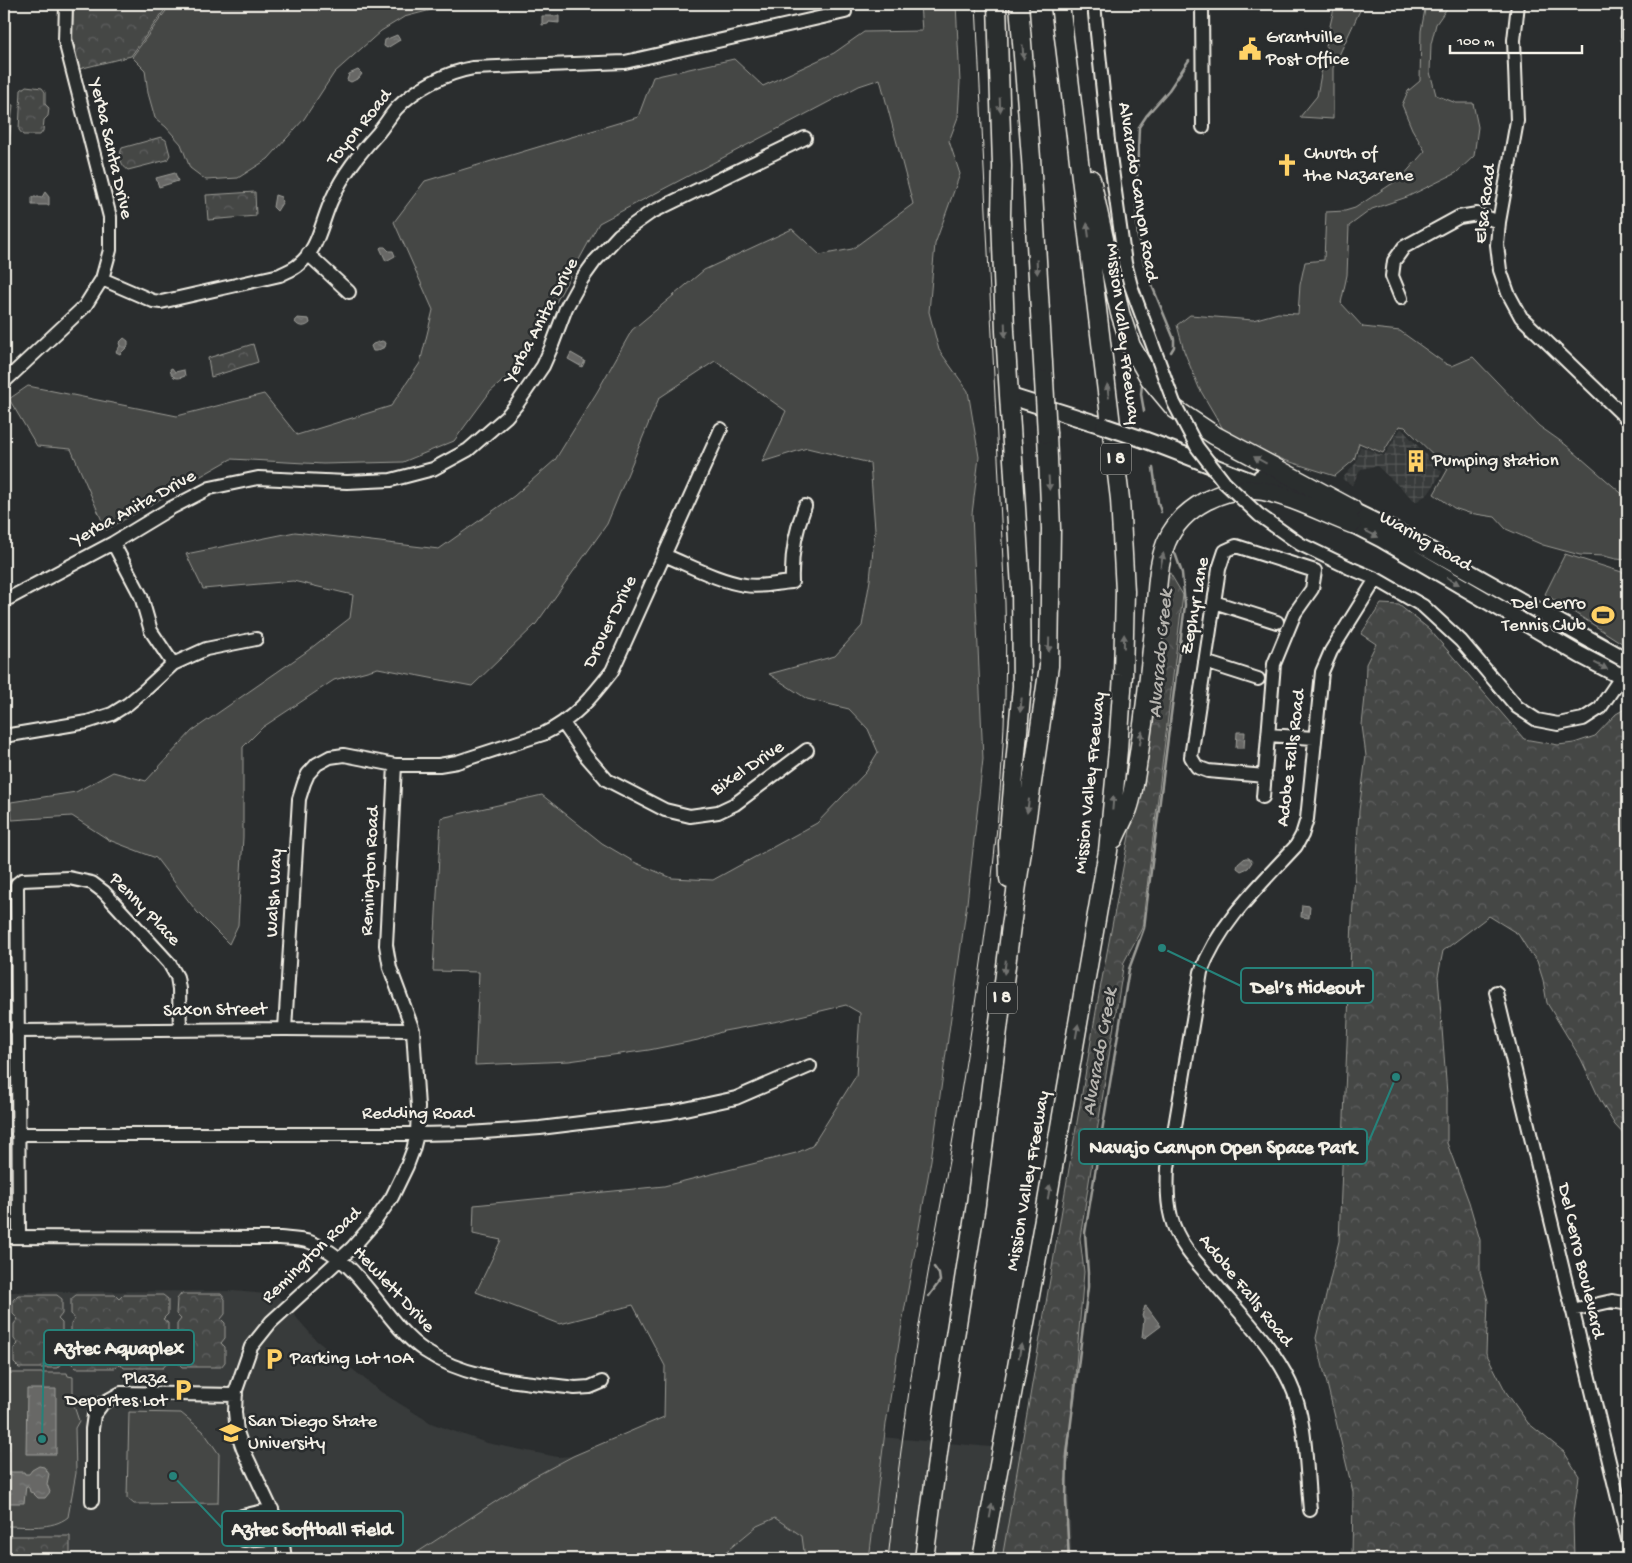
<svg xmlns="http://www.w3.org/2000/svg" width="1632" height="1563" font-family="'Gochi Hand',sans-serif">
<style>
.built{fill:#373a3a}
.industrial{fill:url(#industrial-grid)}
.grass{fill:#444645;stroke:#9c9c96}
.forest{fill:url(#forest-crowns);stroke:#9c9c96}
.water{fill:url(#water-ripples);stroke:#9f9f9a}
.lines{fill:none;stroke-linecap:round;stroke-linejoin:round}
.stream{stroke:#9f9f9a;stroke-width:2.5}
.minor-casing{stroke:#f4f1e8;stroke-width:16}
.major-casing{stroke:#f4f1e8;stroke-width:19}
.highway-casing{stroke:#f4f1e8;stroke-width:21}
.minor{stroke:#2a2d2e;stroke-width:12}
.major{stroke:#2a2d2e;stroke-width:15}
.highway{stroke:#2a2d2e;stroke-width:18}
.tram{stroke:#f4f1e8;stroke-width:1}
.minor-bridge-casing{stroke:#f4f1e8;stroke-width:16;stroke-linecap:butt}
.major-bridge-casing{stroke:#f4f1e8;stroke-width:19;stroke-linecap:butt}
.highway-bridge-casing{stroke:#f4f1e8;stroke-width:21;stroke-linecap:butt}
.minor-bridge{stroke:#2a2d2e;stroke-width:12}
.major-bridge{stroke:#2a2d2e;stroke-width:15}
.highway-bridge{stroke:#2a2d2e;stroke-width:18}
.oneway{fill:#71726f}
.labels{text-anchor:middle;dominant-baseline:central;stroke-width:5;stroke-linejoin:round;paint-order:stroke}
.shield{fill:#2a2d2e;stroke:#b7b6b0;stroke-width:1}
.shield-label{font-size:18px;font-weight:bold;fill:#f4f1e8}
.poi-label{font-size:19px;fill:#f4f1e8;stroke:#2a2d2e;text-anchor:start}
.street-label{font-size:19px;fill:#f4f1e8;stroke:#2a2d2e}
.water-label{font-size:20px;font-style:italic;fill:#b5b3ae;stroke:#2a2d2e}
.leader{fill:none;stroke:#26827a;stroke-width:2}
.callout-dot{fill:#26827a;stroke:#2a2d2e;stroke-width:2}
.callout{fill:#2a2d2e;stroke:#26827a;stroke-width:2}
.callout-label{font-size:20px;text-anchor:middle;font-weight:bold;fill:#f4f1e8}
</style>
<defs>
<pattern id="industrial-grid" width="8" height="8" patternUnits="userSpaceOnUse" patternTransform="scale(1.25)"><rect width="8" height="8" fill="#373a3a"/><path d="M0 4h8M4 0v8" fill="none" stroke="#555756"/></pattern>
<pattern id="forest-crowns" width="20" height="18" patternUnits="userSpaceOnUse" patternTransform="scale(1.25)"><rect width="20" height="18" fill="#444645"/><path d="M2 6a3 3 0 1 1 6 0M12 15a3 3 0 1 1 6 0" fill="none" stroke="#606160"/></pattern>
<pattern id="water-ripples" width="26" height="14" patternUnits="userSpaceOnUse" patternTransform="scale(1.25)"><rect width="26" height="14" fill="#676866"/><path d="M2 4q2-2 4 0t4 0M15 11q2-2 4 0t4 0" fill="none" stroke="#7d7e7c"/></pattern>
</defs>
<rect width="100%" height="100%" fill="#2a2d2e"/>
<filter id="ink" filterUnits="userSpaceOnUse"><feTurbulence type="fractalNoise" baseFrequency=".02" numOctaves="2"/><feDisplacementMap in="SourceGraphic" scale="10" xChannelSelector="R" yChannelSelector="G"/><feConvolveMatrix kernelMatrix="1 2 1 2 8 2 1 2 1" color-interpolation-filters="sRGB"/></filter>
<g filter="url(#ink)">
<path class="built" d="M234 1291 277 1295 316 1340 381 1392 431 1423 487 1443 558 1457 573 1456 664 1417 1067 1454 1072 1559H4V1292Z"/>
<path class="industrial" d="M1401 428 1442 472 1429 493 1416 502 1377 466 1361 469 1352 485 1342 479 1356 463 1360 446 1384 456Z"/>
<path class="grass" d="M171 4H454L404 17 381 31 334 73 304 119 268 159 238 178 206 180 190 168 181 144 166 127 155 118 148 93 145 70 132 57Z
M920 4H956L960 82 958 117 949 141 960 174 935 244 929 312 939 350 968 391 979 457 972 514 983 759 967 903 931 1160 903 1318 886 1424 869 1559H805L802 1536 775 1518 757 1526 717 1559H407L532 1478 573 1456 664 1417 665 1366 633 1305 560 1324 476 1292 501 1240 473 1234 474 1205 664 1186 796 1153 812 1146 856 1076 860 1013 846 1005 779 1021 724 1031 698 1040 649 1050 569 1061 475 1065 479 972 433 971 441 818 542 795 602 843 636 863 672 878 713 880 817 823 866 772 878 752 868 729 849 709 807 699 769 674 835 656 862 626 870 580 875 529 870 463 807 448 762 462 786 411 715 361 659 398 607 524 536 624 472 686 378 668 334 680 263 727 243 747V837L238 925 229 944 197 912 156 858 109 840 72 816 12 820 11 802 76 792 113 772 146 781 192 731 306 652 350 618 353 595 293 581 203 589 186 554 295 532 439 549 514 496 555 460 597 392 632 330 704 270 792 229 820 255 852 249 913 204 880 79 859 86 599 223 523 363 490 392 454 441 403 462 323 464 231 459 106 530 71 449 37 446 9 399 28 386 177 416 264 394 297 435 391 406 420 363 433 310 394 222 425 181 638 117 653 77 734 59 763 86 834 53 864 32 922 31Z
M1335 4H1363L1333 68V119L1300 117 1317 96 1329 30Z
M1426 4H1450L1436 24 1431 44 1430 72 1436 95 1456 103H1473L1478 127 1474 156 1456 173 1407 197 1372 209 1349 226 1347 275 1341 303 1363 327 1400 331 1446 364 1452 366 1473 357 1539 426 1566 445 1628 499V560L1616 559 1604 556 1580 555 1543 545 1506 529 1495 517 1469 513 1454 508 1434 494 1448 469 1405 427 1399 426 1383 453 1359 443 1354 460 1335 476 1284 460 1226 434 1199 388 1184 351 1177 325 1190 315 1253 320 1278 313 1298 314 1300 285 1305 262 1324 260 1326 212 1345 211 1355 208 1402 177 1425 151 1412 129 1402 105 1408 91 1420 81 1421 31Z
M1565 554 1628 574V647L1545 594Z
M9 1373H67L68 1376 73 1377V1403L79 1421 75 1428 76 1473 68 1517C52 1530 26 1526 6 1526V1523H4V1450H9Z
M129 1412 181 1413 203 1431 219 1454 218 1503 134 1504 127 1498Z"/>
<path class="forest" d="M74 4H169L131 56 79 69 72 34Z
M26 86 42 88 45 92V104L49 108 48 116 44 120 43 131 40 135H23L19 130 21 90Z
M4 104 13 105 8 152H4Z
M161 137 166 140 170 155 167 160 128 170C121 166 118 155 122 148Z
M255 192 256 216 208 220 206 195Z
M253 344 258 362 211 377 208 358Z
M1167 568 1183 595 1142 928 1124 962 1080 1238 1084 1272 1066 1482 1068 1559H1002L1098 1000 1146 746Z
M1381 604 1399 605 1429 629 1524 739 1558 745 1574 743 1595 736 1616 714 1628 707V1139L1615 1125 1600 1100 1581 1059 1547 1003 1543 980 1537 961 1528 950 1518 934 1489 916 1443 951 1438 976 1447 1094V1143L1469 1202 1480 1240V1272L1488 1301 1486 1353 1506 1392 1528 1423 1564 1452 1579 1476 1573 1520 1574 1559H1352L1353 1492 1316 1338 1339 1241 1352 920 1359 811 1366 756 1362 725 1365 697 1366 664 1376 644 1361 634Z
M181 1294H221L225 1299V1314L221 1319 225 1323V1338L221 1343 225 1347V1362L221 1367H182L177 1362V1348L181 1343 177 1339V1324L181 1319 176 1314 177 1299Z
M18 1295H57L62 1299V1314L58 1319 62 1323V1339L58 1343 62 1347V1362L57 1368H19L14 1363V1348L18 1344 14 1339V1324L18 1319 13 1314V1300Z
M76 1295H115L119 1299 123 1295H163L168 1299V1314L163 1319 168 1323V1339L164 1343 168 1347V1362L163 1368H124L120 1363 115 1368H76L71 1363V1348L75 1343 71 1339V1324L75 1319 71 1314V1299Z
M4 1536H70V1559H4Z"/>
<path class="water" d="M542 16H559V23L549 22 548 24 542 25Z
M397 35 400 40 387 48 384 46 385 40Z
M358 70 362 74 359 78 351 82 347 80 349 74Z
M175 173 178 181 159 187 156 178Z
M45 192 49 197V205H32V197H42Z
M275 195 281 197 282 203 277 211 273 207Z
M381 247H385L389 251H393L395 256 386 261 380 248Z
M297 318 309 319 310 323C306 327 299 328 295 322Z
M124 338 128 341V346L120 354 116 352 120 346 119 343Z
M382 341 386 343 385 347 376 351H373L371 346 373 344Z
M571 353 585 361 582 367 568 359Z
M172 368 175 372 184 370 185 376C177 380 171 378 170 369Z
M1237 732H1245L1244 748H1236Z
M1245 858H1249L1252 862 1248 868 1241 871 1237 868 1238 864Z
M1302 905 1310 906 1309 918 1301 917Z
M1145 1306 1147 1307 1161 1326 1145 1338 1142 1337 1144 1319 1142 1316Z
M27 1389H56V1454H26Z
M39 1466 44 1467 49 1474 47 1484 50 1492 45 1498H38L33 1493 30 1492 29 1488 26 1486 24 1503H10L8 1500 4 1503V1492H8L10 1490V1472H24L25 1474H29L32 1470Z"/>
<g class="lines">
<path class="stream" d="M1171 352 1174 347V339L1146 271 1138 238 1136 201 1139 127 1147 115 1169 90 1189 60
M1142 385 1141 394 1144 411
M1153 468 1158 502 1161 512
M929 1296 940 1281 939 1274 934 1267
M1069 1559 1066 1499 1067 1454 1088 1287V1273L1085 1233 1129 969 1144 928 1147 902 1185 605 1182 573 1175 553"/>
<defs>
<path id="minor" d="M1094 4 1108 141
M1202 4 1203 127
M1518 4 1514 40 1517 121 1499 222 1497 245 1500 270 1508 293 1521 317 1628 420
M1628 22V37
M308 254 349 292
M102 279 153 301 161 302 280 275C285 272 292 270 297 266 319 250 321 222 332 199 343 174 359 154 378 133 384 126 390 116 396 109 416 88 445 73 473 68L625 62 845 12
M1401 298 1392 276 1394 261 1404 247 1459 217 1477 214 1499 222
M4 382 85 306 102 279 110 250V217L65 41 66 4
M113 543 141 596 151 631 173 664
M664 555C689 565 718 581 745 585 761 588 776 583 792 582 791 555 795 531 805 506
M1350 568 1376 579 1423 606 1461 641 1517 707 1537 720 1558 724 1583 719 1600 708 1628 667
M4 601 113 543 171 508 210 488 258 478 347 482 391 480 433 469 468 450 506 417 517 404 543 366 551 348 566 308 582 279 595 261 619 235 650 213 805 138
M1214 602 1277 622
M1205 662 1258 679
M563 723 586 756 607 780 665 810 690 816 718 812 735 804 807 750
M1268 735 1314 738
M4 736 87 722 112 714 128 704 147 688 173 664 206 649 256 639
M1263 797 1274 664 1295 613 1312 589 1315 571 1236 546 1225 551 1219 569 1191 757 1197 767 1208 771 1265 776
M1496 992 1628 1540
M285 1029 299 799 304 783 308 774 317 764 330 757 344 755 395 765H439L457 762 543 734C573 720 592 697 612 671L721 429
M17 1031 285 1029 413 1030
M18 1134H417L469 1133 540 1128 671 1112 736 1098 810 1066
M4 1237 280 1238C290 1239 301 1239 310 1242 363 1261 381 1321 425 1351 469 1381 524 1381 575 1388L590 1387 602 1382
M19 1237 17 884 22 880 69 878 92 883 104 892 169 963 177 977 179 989 180 1030
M1572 1310 1612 1301 1628 1304
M92 1501V1429L94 1415 103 1403 121 1393 236 1395
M272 1509 242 1516 234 1529 244 1540 282 1537
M1310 1510C1306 1471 1307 1418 1290 1383 1272 1344 1239 1313 1212 1280 1196 1262 1177 1242 1171 1217 1167 1201 1167 1185 1168 1168L1201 972C1219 923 1261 884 1296 846L1302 835 1307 819 1322 672 1331 651 1376 579
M285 1559 282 1537 274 1515 243 1449 237 1432 235 1412 236 1390 251 1347 271 1322 352 1248 373 1224 392 1197 407 1166 413 1150 417 1134 418 1107 413 1030 390 968 386 945 395 765"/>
<path id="major" d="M1009 396 1104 426
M1145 440C1187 455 1228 473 1270 488
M1261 477 1317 497
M1341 505 1407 537 1628 661
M1342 519 1381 539 1580 655 1628 680"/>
<path id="highway" d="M997 4 1002 166 1001 216 1005 331 1021 588 1022 686 1008 844 1009 879
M1019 4 1031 158 1044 380
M1091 179 1120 313 1131 346 1150 379 1175 409 1214 435 1352 509
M1114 839C1118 829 1124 819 1128 809 1134 792 1136 771 1139 753 1145 712 1150 670 1154 629 1157 601 1156 569 1166 543 1181 507 1225 484 1263 491 1293 497 1323 513 1352 524
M924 1559 946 1393 976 1204 1011 926 1049 666 1051 529 1047 434
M982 1559 1045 1213 1108 851 1118 750 1123 675 1125 591 1120 499 1060 4"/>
</defs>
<use href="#minor" class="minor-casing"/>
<use href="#major" class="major-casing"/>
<use href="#highway" class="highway-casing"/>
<use href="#minor" class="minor"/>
<use href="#major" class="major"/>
<use href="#highway" class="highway"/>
<path class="tram" d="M888 1559C897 1479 907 1399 920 1319 932 1247 947 1176 959 1104 987 938 1010 771 1005 603L976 4"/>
<defs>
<path id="minor-bridge" d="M1108 141 1125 263 1131 286 1174 403 1197 447 1224 482 1259 515 1300 544 1350 568"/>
<path id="major-bridge" d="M1104 426 1145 440"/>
<path id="highway-bridge" d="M1044 380 1047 434"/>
</defs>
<use href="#minor-bridge" class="minor-bridge-casing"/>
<use href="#major-bridge" class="major-bridge-casing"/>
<use href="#highway-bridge" class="highway-bridge-casing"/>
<use href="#minor-bridge" class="minor-bridge"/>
<use href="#major-bridge" class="major-bridge"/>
<use href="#highway-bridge" class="highway-bridge"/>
</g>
<defs><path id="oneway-solid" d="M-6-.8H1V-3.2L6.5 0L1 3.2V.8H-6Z" transform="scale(1.25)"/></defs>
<g class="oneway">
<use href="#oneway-solid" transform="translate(1023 52) rotate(86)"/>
<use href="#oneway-solid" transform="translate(1000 105) rotate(88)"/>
<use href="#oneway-solid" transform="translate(1088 230) rotate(-97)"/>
<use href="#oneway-solid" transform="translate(1037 267) rotate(87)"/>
<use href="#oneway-solid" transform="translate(1005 330) rotate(88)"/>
<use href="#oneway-solid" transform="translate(1108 391) rotate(-97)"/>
<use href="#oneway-solid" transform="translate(1260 460) rotate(-152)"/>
<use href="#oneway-solid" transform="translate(1049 483) rotate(87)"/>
<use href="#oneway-solid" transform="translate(1372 534) rotate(27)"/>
<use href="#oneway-solid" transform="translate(1162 560) rotate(-78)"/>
<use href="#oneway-solid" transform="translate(1453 581) rotate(30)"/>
<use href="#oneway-solid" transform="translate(1124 641) rotate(-89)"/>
<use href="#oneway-solid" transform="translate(1049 645) rotate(91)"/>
<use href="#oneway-solid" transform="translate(1601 666) rotate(27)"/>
<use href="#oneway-solid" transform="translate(1021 705) rotate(95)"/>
<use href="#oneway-solid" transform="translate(1141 738) rotate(-81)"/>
<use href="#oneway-solid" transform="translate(1113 803) rotate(-85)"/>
<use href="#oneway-solid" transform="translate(1028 806) rotate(98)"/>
<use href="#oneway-solid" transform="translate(1005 967) rotate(97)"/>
<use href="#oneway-solid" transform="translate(1077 1031) rotate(-80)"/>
<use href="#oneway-solid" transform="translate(1049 1192) rotate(-80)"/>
<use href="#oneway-solid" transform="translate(1020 1351) rotate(-80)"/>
<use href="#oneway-solid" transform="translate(991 1511) rotate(-80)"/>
</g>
</g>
<defs>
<symbol id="civic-bare" viewBox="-9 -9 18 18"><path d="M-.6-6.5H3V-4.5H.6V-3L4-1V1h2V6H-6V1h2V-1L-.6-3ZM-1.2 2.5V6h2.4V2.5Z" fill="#ffd166" stroke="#2a2d2e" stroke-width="2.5" paint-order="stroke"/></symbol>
<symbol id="church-bare" viewBox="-9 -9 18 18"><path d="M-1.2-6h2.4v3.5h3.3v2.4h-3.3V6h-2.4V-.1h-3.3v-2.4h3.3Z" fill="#ffd166" stroke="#2a2d2e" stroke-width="2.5" paint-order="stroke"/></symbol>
<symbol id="building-bare" viewBox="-9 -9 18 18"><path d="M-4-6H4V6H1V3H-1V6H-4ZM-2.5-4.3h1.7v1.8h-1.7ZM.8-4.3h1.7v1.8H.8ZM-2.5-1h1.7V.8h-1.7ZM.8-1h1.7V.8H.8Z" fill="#ffd166" stroke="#2a2d2e" stroke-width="2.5" paint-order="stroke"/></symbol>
<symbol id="stadium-bare" viewBox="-9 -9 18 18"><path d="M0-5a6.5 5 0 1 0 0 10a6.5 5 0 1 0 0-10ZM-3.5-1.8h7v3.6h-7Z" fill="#ffd166" stroke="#2a2d2e" stroke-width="2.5" paint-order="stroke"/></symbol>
<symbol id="parking-bare" viewBox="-9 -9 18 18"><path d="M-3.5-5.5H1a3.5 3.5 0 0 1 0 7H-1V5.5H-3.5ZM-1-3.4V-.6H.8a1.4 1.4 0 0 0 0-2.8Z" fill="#ffd166" stroke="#2a2d2e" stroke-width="2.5" paint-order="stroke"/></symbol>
<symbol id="university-bare" viewBox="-9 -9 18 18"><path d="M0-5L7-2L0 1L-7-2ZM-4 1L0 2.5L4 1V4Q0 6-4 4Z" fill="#ffd166" stroke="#2a2d2e" stroke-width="2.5" paint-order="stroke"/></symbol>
</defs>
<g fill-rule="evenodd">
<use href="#civic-bare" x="1234" y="33" width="32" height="32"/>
<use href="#church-bare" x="1271" y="149" width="32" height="32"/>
<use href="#building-bare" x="1400" y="445" width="32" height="32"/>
<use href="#stadium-bare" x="1587" y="599" width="32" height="32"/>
<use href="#parking-bare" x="258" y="1343" width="32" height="32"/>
<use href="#parking-bare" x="167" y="1374" width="32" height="32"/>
<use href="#university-bare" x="215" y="1417" width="32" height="32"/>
</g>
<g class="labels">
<g class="shield">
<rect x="1101" y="443.5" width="30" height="31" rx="4"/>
<rect x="987" y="982.5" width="30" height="31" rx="4"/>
</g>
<g class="shield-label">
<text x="1116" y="459">I 8</text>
<text x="1002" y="998">I 8</text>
</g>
<g class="poi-label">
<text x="1266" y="38">Grantville<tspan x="1266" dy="22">Post Office</tspan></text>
<text x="1304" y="154">Church of<tspan x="1304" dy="22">the Nazarene</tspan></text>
<text x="1432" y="461">Pumping station</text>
<text x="1586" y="604" text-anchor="end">Del Cerro<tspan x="1586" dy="22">Tennis Club</tspan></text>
<text x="290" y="1359">Parking Lot 10A</text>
<text x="167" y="1379" text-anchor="end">Plaza<tspan x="167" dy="22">Deportes Lot</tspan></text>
<text x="248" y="1422">San Diego State<tspan x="248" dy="22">University</tspan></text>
</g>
<g class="street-label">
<text transform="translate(360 128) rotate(-51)">Toyon Road</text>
<text transform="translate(110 149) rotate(77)">Yerba Santa Drive</text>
<text transform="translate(1137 192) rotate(81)">Alvarado Canyon Road</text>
<text transform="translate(1486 204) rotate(-83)">Elsa Road</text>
<text transform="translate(542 321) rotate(-62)">Yerba Anita Drive</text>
<text transform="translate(1122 334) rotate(83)">Mission Valley Freeway</text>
<text transform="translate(134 509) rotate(-29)">Yerba Anita Drive</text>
<text transform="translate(1425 542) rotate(30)">Waring Road</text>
<text transform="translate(1196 606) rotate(-80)">Zephyr Lane</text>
<text transform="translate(611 622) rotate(-64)">Drover Drive</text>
<text transform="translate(1292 758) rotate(-83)">Adobe Falls Road</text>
<text transform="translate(748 769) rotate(-34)">Bixel Drive</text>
<text transform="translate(1091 783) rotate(-84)">Mission Valley Freeway</text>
<text transform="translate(371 871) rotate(-87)">Remington Road</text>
<text transform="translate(275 893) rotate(-87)">Walsh Way</text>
<text transform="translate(144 910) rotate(46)">Penny Place</text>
<text transform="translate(215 1011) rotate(-1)">Saxon Street</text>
<text x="418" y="1114">Redding Road</text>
<text transform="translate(1029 1181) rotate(-80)">Mission Valley Freeway</text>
<text transform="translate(312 1256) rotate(-44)">Remington Road</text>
<text transform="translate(1580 1261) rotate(77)">Del Cerro Boulevard</text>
<text transform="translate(393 1290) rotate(47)">Hewlett Drive</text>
<text transform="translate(1245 1291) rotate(51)">Adobe Falls Road</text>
</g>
<g class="water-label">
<text transform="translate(1162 654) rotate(-85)">Alvarado Creek</text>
<text transform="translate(1101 1052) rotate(-80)">Alvarado Creek</text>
</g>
</g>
<path class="leader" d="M1162 948L1241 986M1396 1077L1367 1146M42 1439L44 1347M173 1476L222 1528"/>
<g class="callout-dot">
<circle cx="1162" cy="948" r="5"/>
<circle cx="1396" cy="1077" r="5"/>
<circle cx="42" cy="1439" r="5"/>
<circle cx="173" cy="1476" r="5"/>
</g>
<g class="callout">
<rect x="1241" y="968" width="132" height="35" rx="5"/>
<rect x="1079" y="1129" width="288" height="35" rx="5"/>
<rect x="44" y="1330" width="150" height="35" rx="5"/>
<rect x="222" y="1511" width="181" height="35" rx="5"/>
</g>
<g class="callout-label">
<text x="1307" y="993">Del’s Hideout</text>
<text x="1223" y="1153">Navajo Canyon Open Space Park</text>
<text x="119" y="1354">Aztec Aquaplex</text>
<text x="312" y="1535">Aztec Softball Field</text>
</g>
<rect width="1632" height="1563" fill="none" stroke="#2a2d2e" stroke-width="20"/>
<rect x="10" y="10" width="1612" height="1543" fill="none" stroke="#f4f1e8" stroke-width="2" filter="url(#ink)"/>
<path d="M1450 45v8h132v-8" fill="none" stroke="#f4f1e8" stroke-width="2.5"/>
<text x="1457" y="45" font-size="15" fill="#f4f1e8" stroke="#2a2d2e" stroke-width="4" paint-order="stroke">100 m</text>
</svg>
